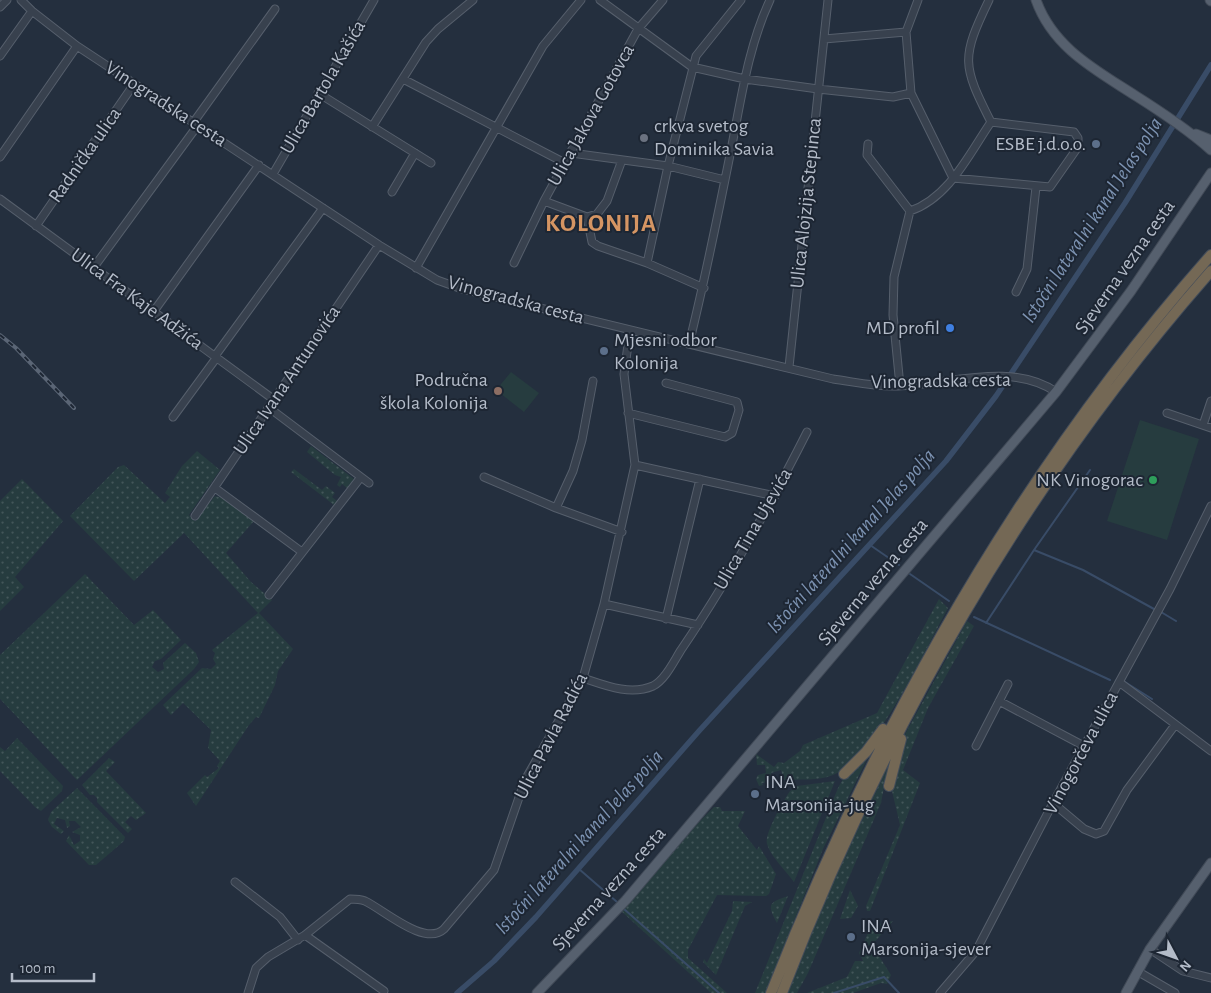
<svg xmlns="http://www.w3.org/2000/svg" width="1211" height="993" font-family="'Alegreya Sans',sans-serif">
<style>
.grass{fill:url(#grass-dots)}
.park{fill:#263c3f}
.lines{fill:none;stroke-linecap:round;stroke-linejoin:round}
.stream{stroke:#394c67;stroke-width:2}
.canal{stroke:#394c67;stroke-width:5.5}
.minor-casing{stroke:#565f6c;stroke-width:9}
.major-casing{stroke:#414a57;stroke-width:11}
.highway-casing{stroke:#434c59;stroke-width:12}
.minor{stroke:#38414e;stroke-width:7}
.major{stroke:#56606e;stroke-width:9}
.highway{stroke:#746855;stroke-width:10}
.rail-casing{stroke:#5a6575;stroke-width:4}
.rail{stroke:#1d2633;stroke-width:2;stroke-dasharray:5.5;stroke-linecap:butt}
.worship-dot{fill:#6b7280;stroke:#1d2633;stroke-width:2}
.service-dot{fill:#5c6f8a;stroke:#1d2633;stroke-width:2}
.shop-dot{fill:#3f7fe0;stroke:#1d2633;stroke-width:2}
.education-dot{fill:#8d6e63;stroke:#1d2633;stroke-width:2}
.leisure-dot{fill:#2e9e5b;stroke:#1d2633;stroke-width:2}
.labels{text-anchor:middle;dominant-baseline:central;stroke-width:4;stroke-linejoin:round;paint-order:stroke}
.street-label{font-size:20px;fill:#b4bcc9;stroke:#1d2633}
.poi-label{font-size:20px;fill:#b4bcc9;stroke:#1d2633;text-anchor:start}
.water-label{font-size:21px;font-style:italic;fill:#7c92b1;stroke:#1d2633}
.district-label{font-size:25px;font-weight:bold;letter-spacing:1px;fill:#d59563;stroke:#1d2633}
</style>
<defs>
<pattern id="grass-dots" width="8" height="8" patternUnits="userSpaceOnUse" patternTransform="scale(1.25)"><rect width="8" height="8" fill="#263c3f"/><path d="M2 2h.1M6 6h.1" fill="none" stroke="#435659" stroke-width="1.8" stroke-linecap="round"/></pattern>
</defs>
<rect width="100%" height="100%" fill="#242f3e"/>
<path class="grass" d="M311 446 354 479 347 488 342 484 340 487 337 485 341 477 335 475 307 452Z
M197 451 220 470 189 515 195 521 215 496 222 498 254 521 226 553 251 582 272 600 259 613 293 649 278 671 275 685 259 718 256 717 249 725 196 806 187 793 205 775 207 777 219 768 217 766 220 761 208 748 211 730 183 703 171 715 163 705 202 668 211 669 216 664 213 659 215 653 212 650 258 613 184 533 134 581 70 516 118 467 124 465 165 503 170 497 165 493 182 466Z
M294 469 322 490 326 486 335 493 332 497 337 501 334 505 291 472Z
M22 479 63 521 15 577 24 587 0 611V501Z
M85 574 134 625 153 610 181 640 161 659 155 661 152 667 158 672 164 669 163 663 185 643 196 653 199 662 194 669 77 780 0 699V655Z
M939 599 948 608C925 650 877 756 833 775 819 781 798 779 784 780L781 770 771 773 773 781 762 783 763 785 759 786 756 779 758 775 766 773 765 765H757L756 754 774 767 778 762 784 763 800 751 803 745 877 713Z
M967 621 974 626 928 708 903 770 920 783 870 911H867L866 906 900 825 892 791 893 778 904 736Z
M17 738 63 786 62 791 41 811 36 808 0 771V747L5 751Z
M869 755 823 849 765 993H755L838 788 843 779Z
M109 758 115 762 106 771 146 813 136 820 131 816 125 822 132 829 128 833 97 802V798L94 795H90L82 785Z
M888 766 881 803 808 973 797 993H788L830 887Z
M835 781 794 882C786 871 771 857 767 844 764 834 784 800 790 791L797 786Z
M77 788 125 837 124 841 96 865H89L66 841 69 835 74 845 80 841V835L72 832 81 827 75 821H69L70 826 67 828 65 820 57 818 54 824 64 831 61 834 52 827 48 820 51 812Z
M714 807H720L722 811H745L738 826 757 850 759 846 776 874 769 894 766 896 717 895 688 950V958L727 993H711L621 911 700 821Z
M850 890 858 906 851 918 840 919Z
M788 896 777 923C767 904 768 903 788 896Z
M733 901 752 902 745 906 716 975 703 962 704 959 707 963 732 911Z
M893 921 872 945 891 975 887 984 881 983 853 993H807L847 977 855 961H863L859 953 871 926Z"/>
<path class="park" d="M511 372 539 393 524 412 496 390Z
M1140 420 1199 439 1167 540 1107 521Z"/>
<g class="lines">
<path class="stream" d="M870 545 899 565
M1034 550 1083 570 1154 609
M910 574 949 601
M1161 612 1176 621
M974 617 1110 680
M986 623 1034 550 1090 470
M1125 682 1152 699
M579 869 617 902
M624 909 719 993
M834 993 884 977 899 993"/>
<path class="canal" d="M457 993 494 961 536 917 699 731 946 461 996 396 1125 203 1211 65"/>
<defs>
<path id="minor" d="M21 0 32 11 77 46 379 245 437 280 462 289 833 379C855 382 876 387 898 386 948 385 1011 361 1056 392
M600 0 692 67 745 79 818 89 893 97 911 93
M918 0 906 32 911 93 953 178 1050 187 1078 147V138L1074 132 991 122
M0 7 7 0
M824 39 906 32
M0 56 32 11
M403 79 565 163
M318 93 431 163
M193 123 275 9
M372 127 426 42 438 29 473 0
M868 144 867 155 910 211 894 277 893 315 900 386
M571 153 668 166 725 180
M0 157 77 46
M273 174 374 0
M392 192 415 153
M0 199 273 399
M544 201 587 217 597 214 607 201 622 160
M910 211C949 198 969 154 991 122 962 65 961 58 989 0
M587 217 592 242 598 246 647 263 704 288
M36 226 134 84
M514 263 544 201 638 29 663 0
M647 263 668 166 696 56 741 0
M94 267 198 125
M416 268 543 46 581 0
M1016 292 1027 269 1036 187
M154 311 259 165
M689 344C705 280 718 215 731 150 741 100 748 47 770 0
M215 356 323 208
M789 367 828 0
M268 407 369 483
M628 413 725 437 732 433 739 410 737 402 666 383
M1167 413 1211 428
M173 417 217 357
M1203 425 1211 401
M635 465 775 496
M484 477 556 508 622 532
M215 488 302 552
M556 508 573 471 582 440 593 381
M195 516 379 245
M269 595 361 477
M604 604 698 625
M666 619 700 479
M583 678C604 685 630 696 653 686 665 680 674 661 681 650 728 581 769 507 807 432
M1119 682 1211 751
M999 701 1084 746
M976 746 1008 684
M1053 803 1084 829 1096 834 1104 831 1127 790 1175 725
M235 882 280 917 298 940
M305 935 384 991
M1150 949 1183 971 1211 978
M1137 971 1175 993
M248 993 256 968 268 957 305 935 350 899C355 899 360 899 365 901 384 910 425 947 444 929L494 870 525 780 583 678 604 604 635 465 624 374 630 330
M940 993 976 951 1053 803 1170 589 1211 506"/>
<path id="major" d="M1036 0C1053 48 1096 70 1136 96 1163 113 1187 129 1211 150
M1210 0 1211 1
M1196 134 1211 140
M537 993 626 900 1056 392 1131 291 1211 173
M1126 993 1150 949 1211 863"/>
<path id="highway" d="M844 774 866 752 883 729
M889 786 901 739
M771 993C877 725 1020 471 1211 255
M782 993C882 732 1026 481 1211 271"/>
</defs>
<use href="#minor" class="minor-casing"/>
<use href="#major" class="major-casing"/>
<use href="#highway" class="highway-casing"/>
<use href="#minor" class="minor"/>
<use href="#major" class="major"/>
<use href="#highway" class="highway"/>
<defs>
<path id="rail" d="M0 335 16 348 74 408"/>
</defs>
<use href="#rail" class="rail-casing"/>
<use href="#rail" class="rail"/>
</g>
<circle class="worship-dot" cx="644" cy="138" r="5"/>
<g class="service-dot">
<circle cx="1096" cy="144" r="5"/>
<circle cx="604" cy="351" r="5"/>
<circle cx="755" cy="794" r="5"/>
<circle cx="851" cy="937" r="5"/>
</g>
<circle class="shop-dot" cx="950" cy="328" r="5"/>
<circle class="education-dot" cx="498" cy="391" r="5"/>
<circle class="leisure-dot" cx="1153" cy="480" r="5"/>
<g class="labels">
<g class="street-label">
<text transform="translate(323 87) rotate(-60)">Ulica Bartola Kašića</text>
<text transform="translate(166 104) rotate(33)">Vinogradska cesta</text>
<text transform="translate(591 115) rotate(-61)">Ulica Jakova Gotovca</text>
<text transform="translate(85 155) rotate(-55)">Radnička ulica</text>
<text transform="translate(806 203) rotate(-84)">Ulica Alojzija Stepinca</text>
<text transform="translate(1125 267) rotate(-55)">Sjeverna vezna cesta</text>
<text transform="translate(137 299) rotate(36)">Ulica Fra Kaje Adžića</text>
<text transform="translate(516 300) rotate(15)">Vinogradska cesta</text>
<text transform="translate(287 380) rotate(-56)">Ulica Ivana Antunovića</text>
<text transform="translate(941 381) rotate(-1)">Vinogradska cesta</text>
<text transform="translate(753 529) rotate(-60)">Ulica Tina Ujevića</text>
<text transform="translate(873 582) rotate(-50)">Sjeverna vezna cesta</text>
<text transform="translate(551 736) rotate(-63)">Ulica Pavla Radića</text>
<text transform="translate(1081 753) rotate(-62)">Vinogorčeva ulica</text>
<text transform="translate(609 889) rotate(-48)">Sjeverna vezna cesta</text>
</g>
<g class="poi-label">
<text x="654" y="126">crkva svetog<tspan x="654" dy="23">Dominika Savia</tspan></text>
<text x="1086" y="144" text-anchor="end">ESBE j.d.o.o.</text>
<text x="940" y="328" text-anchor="end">MD profil</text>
<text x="614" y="340">Mjesni odbor<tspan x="614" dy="23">Kolonija</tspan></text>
<text x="488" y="380" text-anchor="end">Područna<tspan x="488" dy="23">škola Kolonija</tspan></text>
<text x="1143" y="480" text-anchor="end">NK Vinogorac</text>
<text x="765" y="782">INA<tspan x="765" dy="23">Marsonija-jug</tspan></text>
<text x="861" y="926">INA<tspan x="861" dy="23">Marsonija-sjever</tspan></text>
</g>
<g class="water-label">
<text transform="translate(1092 220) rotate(-57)">Istočni lateralni kanal Jelas polja</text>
<text transform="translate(851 541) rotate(-48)">Istočni lateralni kanal Jelas polja</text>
<text transform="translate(579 842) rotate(-48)">Istočni lateralni kanal Jelas polja</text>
</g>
<g class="district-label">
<text x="601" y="223">KOLONIJA</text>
</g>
</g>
<g transform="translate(1176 958) rotate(131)" stroke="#1d2633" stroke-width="4" paint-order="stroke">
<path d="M0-4L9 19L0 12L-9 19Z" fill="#b4bcc9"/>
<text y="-8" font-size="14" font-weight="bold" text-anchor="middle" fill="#b4bcc9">N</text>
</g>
<path d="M12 973v8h82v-8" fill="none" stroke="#b4bcc9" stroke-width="2.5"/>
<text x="20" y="973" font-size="15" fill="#b4bcc9" stroke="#1d2633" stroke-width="4" paint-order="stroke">100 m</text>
</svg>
